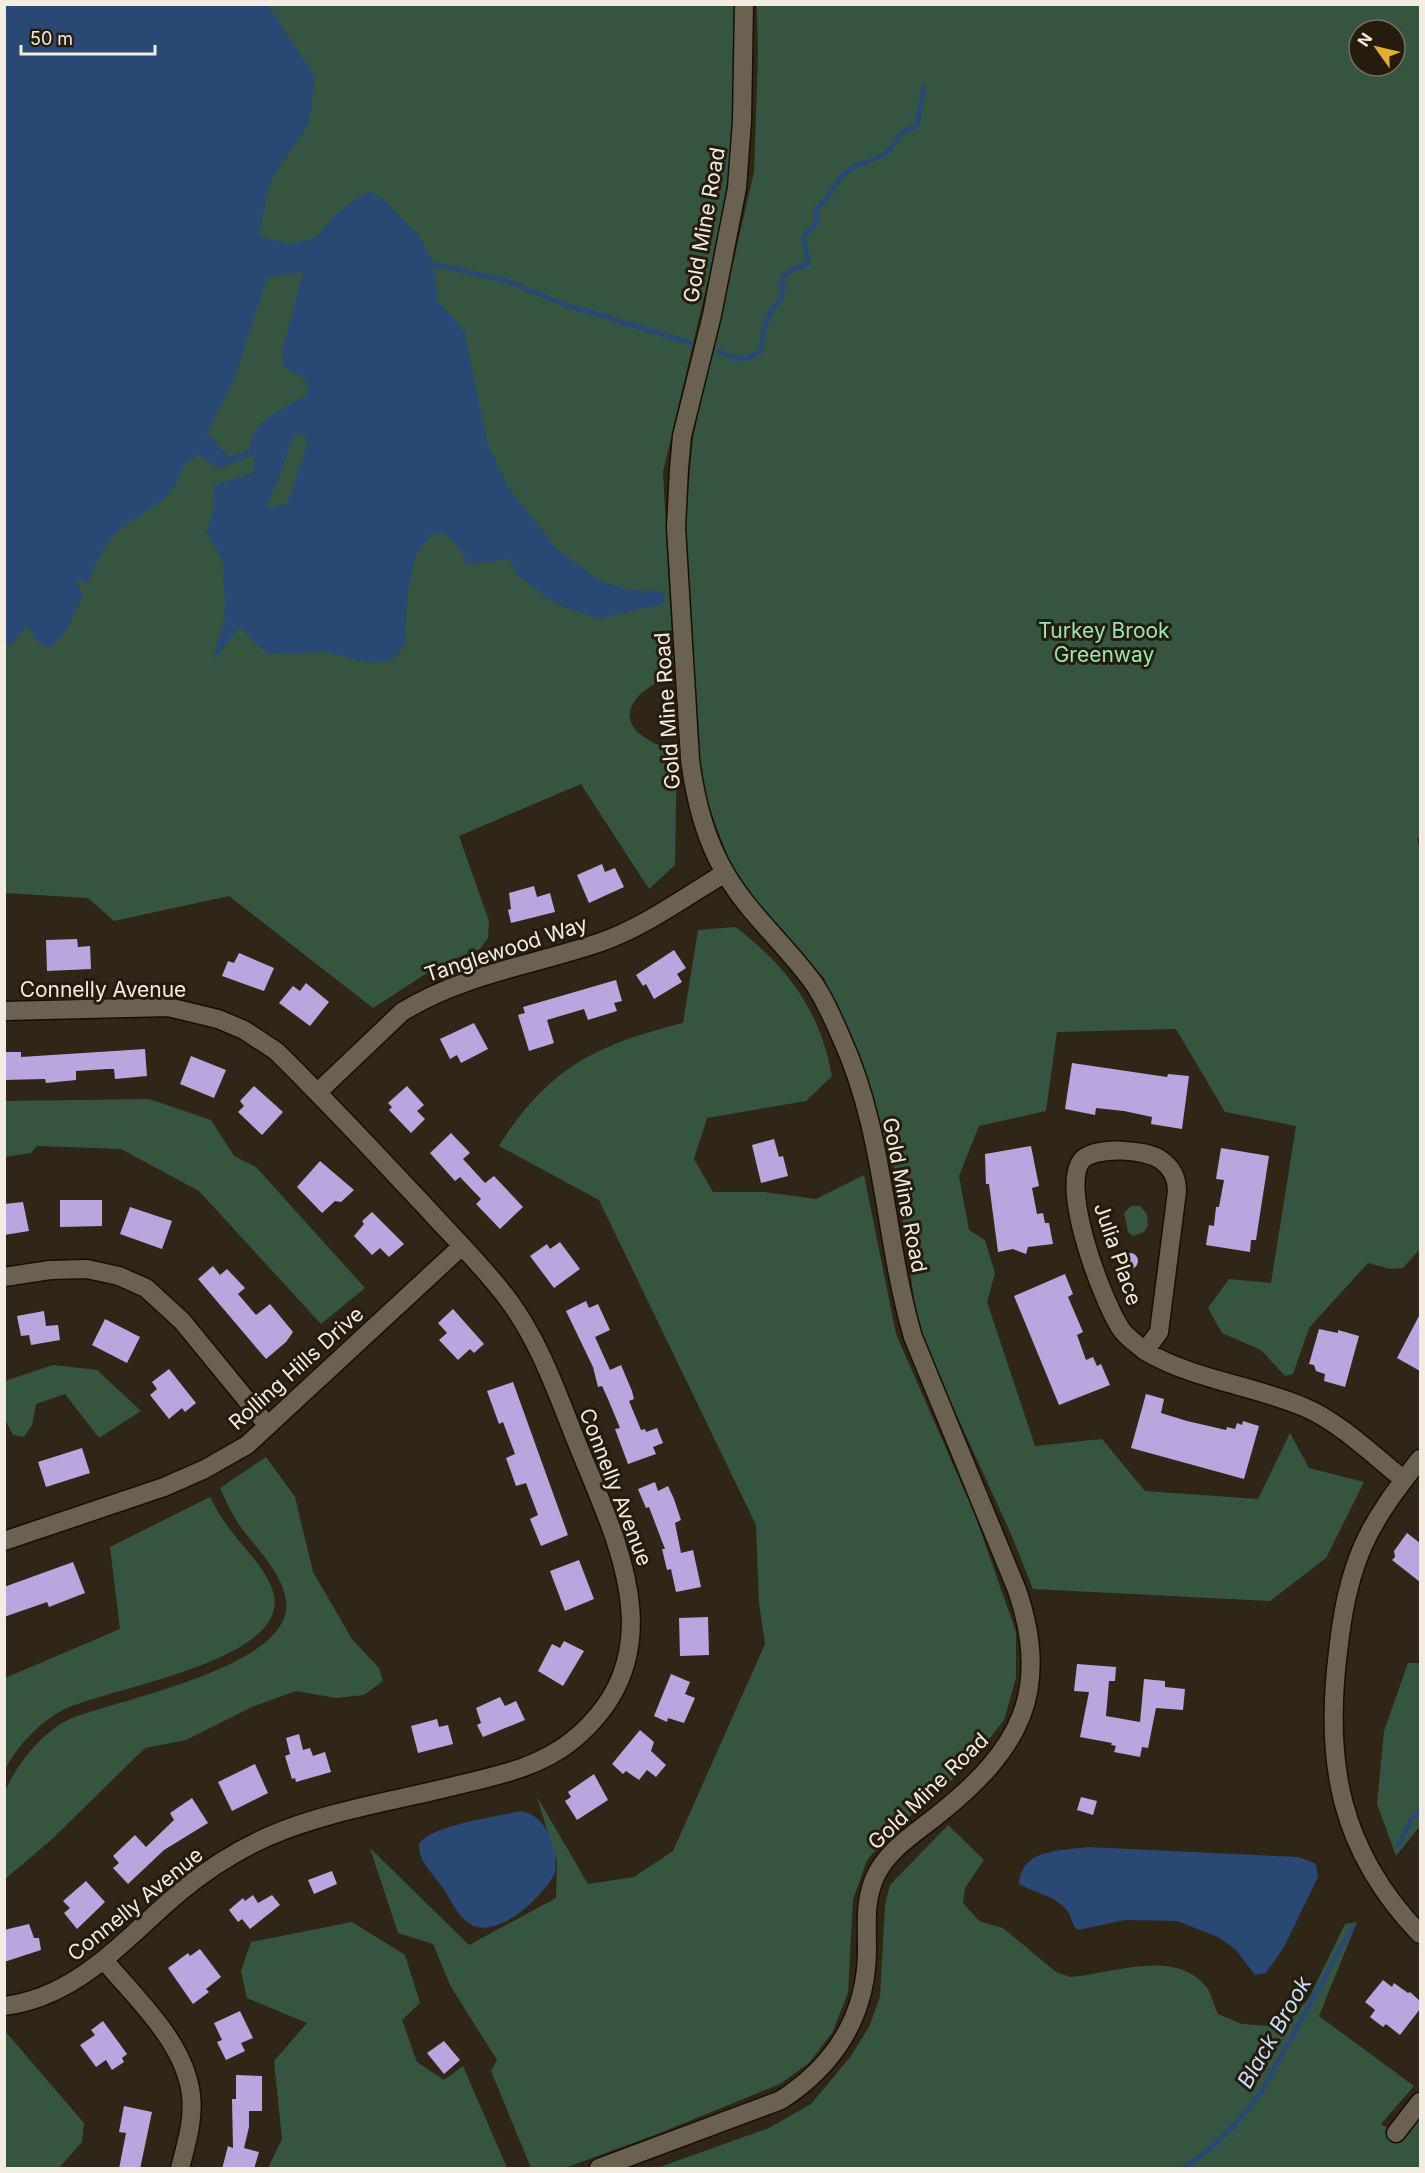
<svg xmlns="http://www.w3.org/2000/svg" width="1425" height="2173" font-family="Inter,sans-serif">
<style>
.green{fill:#365541;fill-rule:evenodd}
.water{fill:#294873;fill-rule:evenodd}
.lines{fill:none;stroke-linecap:round;stroke-linejoin:round}
.stream{stroke:#294873;stroke-width:5}
.building{fill:#baa6df}
.minor-casing{stroke:#170f03;stroke-width:21}
.minor{stroke:#6b6150;stroke-width:18}
.labels{text-anchor:middle;dominant-baseline:central;stroke-width:6;stroke-linejoin:round;paint-order:stroke}
.street-label{font-size:21px;fill:#f2ece2;stroke:#251c0e}
.park-label{font-size:21px;fill:#93e8b3;stroke:#251c0e}
.water-label{font-size:22px;font-style:italic;fill:#cadffb;stroke:#251c0e}
</style>
<rect width="100%" height="100%" fill="#2f2617"/>
<path class="green" d="M4 5H737L734 169 663 472 674 671C662 682 646 686 636 699 614 729 655 745 677 751L675 865 649 889 581 784 459 836 489 921 488 938 480 949 441 964 373 1008 229 896 114 921 88 898 5 893Z
M757 5H1420V837L1417 839 1420 851V1249L1403 1268 1390 1269 1368 1263 1309 1328 1293 1374 1285 1376 1261 1350 1222 1333 1208 1308 1229 1279 1271 1283 1296 1126 1225 1112 1176 1029 1057 1032 1046 1111 979 1126 959 1176 969 1230 985 1240 995 1273 987 1302 1035 1446 1102 1439 1145 1491 1258 1499 1290 1433 1309 1468 1364 1482 1326 1558 1270 1601 1033 1589 1011 1534 919 1333 896 1174 853 1048 824 978 751 897 733 870 706 800 698 761 684 532 693 437 754 172 758 56ZM1359 30H1395V66H1359Z
M736 927C788 968 820 1010 832 1076L806 1101 707 1118 694 1159 713 1192H764L816 1199 864 1175 896 1334 975 1515 1016 1632V1678L1004 1720 974 1759 936 1795 893 1830 867 1860 853 1899 848 1993 832 2033 809 2063 780 2084 660 2133 565 2168H531L491 2071 497 2060 451 1987 433 1944 398 1933 370 1848 469 1945 556 1898 557 1862 537 1797 588 1884 634 1877 673 1851 765 1644 759 1603 756 1525 599 1200 499 1146C547 1069 597 1044 683 1023L698 930Z
M149 1099 211 1120 234 1156 256 1167 365 1288 321 1324 199 1191 121 1149 37 1146 31 1153 5 1157V1101Z
M1131 1206H1140L1147 1214 1148 1226 1144 1232 1133 1236 1128 1232 1124 1213Z
M53 1365 97 1370 141 1411 99 1438 65 1394 36 1404 32 1425 24 1437 13 1435 5 1419V1381Z
M266 1457 295 1497 313 1572 352 1639 379 1668 383 1681 364 1695 336 1698 296 1691 252 1707 186 1740 145 1748 50 1841 5 1879C4 1862 1 1805 5 1792 15 1766 44 1730 70 1719 115 1700 295 1667 286 1601 282 1570 252 1545 236 1520 230 1510 225 1499 220 1488Z
M210 1497C215 1506 220 1516 226 1524 241 1546 269 1570 274 1596 287 1663 101 1689 61 1711 38 1724 17 1746 5 1770V1678L120 1629 110 1547Z
M1408 1663H1420V1826L1396 1856 1377 1804 1384 1731Z
M948 1825 984 1860 965 1888 963 1903 979 1921 1003 1928 1056 1972 1070 1977C1113 1974 1176 1947 1207 1988 1212 1995 1214 2006 1218 2014L1242 2024 1284 2027 1309 1998 1345 1924 1357 1922 1319 2016 1414 2086 1381 2124 1392 2131 1420 2108V2168H657L769 2128 811 2104 851 2056 869 2027 880 1997 885 1905 890 1885Z
M352 1922 405 1955 420 2003 402 2020 417 2062 444 2080 463 2066 507 2168H268L282 2139 274 2061 307 2023 247 1998 241 1971 251 1942Z
M5 2031 84 2123 82 2142 59 2168H5Z"/>
<path class="water" d="M5 4 268 5 315 76 309 123 270 181 259 236 291 244 315 238 337 213 368 191 383 199 420 237 433 264 438 301 464 331 488 445 508 487 557 549 600 581 628 590 665 591 663 604 597 619 554 603 516 574 509 559 467 565 463 553 444 533 431 535 415 556 407 597 405 645 393 660 371 663 323 652 267 654 240 627 213 660 225 616 223 562 206 532 213 510 214 485 253 473 255 455 219 469 197 455 182 467C174 504 144 508 119 531 103 546 96 563 88 583L75 580 83 595 65 633 49 649 37 641 27 625 11 646 5 642ZM303 272 282 351 284 367 306 380 308 394C284 409 252 419 249 451L228 456 207 433 234 380 267 277ZM295 434 306 435 307 445 287 504 266 509Z
M520 1811C546 1813 559 1850 555 1873 544 1896 497 1941 470 1924 456 1915 450 1897 440 1884 431 1872 418 1860 419 1844 431 1825 497 1817 520 1811Z
M1088 1847 1299 1857 1316 1864 1318 1877 1284 1947 1266 1973 1255 1975 1235 1949 1218 1937 1177 1921 1125 1920 1078 1930C1071 1925 1072 1915 1066 1909 1053 1895 1035 1893 1019 1884 1022 1848 1061 1851 1088 1847Z"/>
<g class="lines">
<path class="stream" d="M433 264 507 281 566 305 691 343
M718 351C737 360 742 363 761 351L764 328 771 311 782 298 783 276 795 268 808 264 804 237 817 221 815 209C832 199 835 178 852 168 862 161 877 161 886 153 901 140 894 133 917 126L924 87
M1398 1846 1412 1818 1420 1812
M1184 2168C1214 2148 1240 2121 1262 2091L1353 1926"/>
</g>
<path class="building" d="M602 864 605 872 615 868 624 887 589 903 577 875Z
M534 886 537 897 550 893 555 912 511 923 508 910 511 909 509 893Z
M77 939 78 947 90 946 91 969 47 971 46 940Z
M674 950 686 968 677 974 682 982 654 999 646 984 643 986 636 975Z
M239 953 274 968 264 991 222 976 228 961 234 963Z
M616 980 622 1001 614 1003 617 1011 588 1020 584 1009 547 1020 554 1043 529 1051 518 1015 525 1013 523 1007Z
M306 983 329 1002 310 1026 279 1003 293 986 300 991Z
M474 1023 488 1049 461 1063 457 1055 450 1059 440 1039Z
M145 1049 147 1076 115 1079 114 1069H107L76 1071V1080L46 1083 45 1079 4 1080V1052H21V1057Z
M191 1056 226 1070 214 1098 180 1084Z
M1072 1063 1167 1077 1168 1074 1189 1076 1182 1129 1151 1124 1152 1117 1124 1111 1096 1108 1095 1115 1065 1109Z
M254 1086 283 1112 262 1135 238 1112 244 1106 240 1101Z
M407 1086 424 1105 417 1111 425 1119 411 1133 389 1110 392 1107 388 1103Z
M451 1133 470 1153 463 1159 485 1183 494 1176 523 1207 500 1229 476 1204 481 1199 460 1177 455 1181 430 1153Z
M774 1139 779 1157 783 1156 788 1176 761 1183 752 1145Z
M1031 1146 1039 1186 1032 1188 1037 1214 1043 1213 1045 1223H1049L1053 1244 1028 1247 1026 1254 1013 1249 998 1252 989 1184H986L985 1154Z
M1221 1148 1269 1156 1256 1240H1251L1250 1252 1206 1245 1209 1225 1214 1226 1216 1207H1219L1224 1180 1216 1179Z
M320 1161 354 1190 341 1202 335 1201 322 1213 297 1187Z
M60 1200H102V1226L60 1227Z
M23 1202 29 1231 4 1235V1204Z
M130 1207 172 1221 162 1249 120 1234Z
M372 1212 404 1244 389 1257 380 1248 372 1255 354 1236 364 1224 362 1221Z
M560 1242 580 1269 554 1288 530 1256 547 1244 550 1249Z
M1122 1261a8 8 0 1 1 16 0a8 8 0 1 1-16 0Z
M213 1266 220 1275 227 1269 245 1288 238 1294 256 1315 270 1304 293 1332 286 1342 266 1359 198 1279Z
M1065 1274 1073 1294 1068 1297 1083 1332 1077 1335 1086 1360 1093 1357 1097 1366 1101 1364 1110 1385 1059 1405 1014 1296Z
M586 1301 589 1308 598 1304 610 1330 595 1337 610 1370 621 1365 632 1391 634 1399 629 1401 641 1430 645 1429 646 1432 657 1428 663 1443 653 1447 656 1454 628 1464 615 1429 620 1428 608 1399 602 1386 598 1387 593 1367 566 1311Z
M453 1309 484 1344 474 1353 470 1349 458 1360 439 1340 447 1333 438 1323Z
M44 1311 46 1326 58 1325 60 1340 31 1345 29 1335 21 1336 17 1316Z
M1420 1314V1371L1397 1358Z
M105 1319 140 1337 127 1363 92 1345Z
M1319 1329 1338 1333V1330L1359 1336 1345 1387 1324 1381 1325 1374 1316 1371 1314 1365 1309 1364Z
M169 1369 196 1403 185 1412 182 1408 169 1419 150 1395 157 1389 152 1382Z
M513 1382 568 1535 541 1546 530 1519 538 1515 526 1483 516 1486 506 1458 515 1454 503 1422 499 1424 487 1391Z
M1146 1394 1164 1399 1161 1413 1187 1421 1226 1430 1227 1427 1235 1429 1237 1423 1242 1425 1243 1421 1259 1426 1244 1479 1131 1448Z
M82 1448 90 1473 46 1487 38 1462Z
M655 1482 658 1491 668 1486 674 1499 681 1520 675 1523 681 1553 693 1550 701 1587 676 1592 671 1569 667 1570 662 1549H665L649 1507 646 1508 638 1489Z
M1407 1533 1420 1543V1582L1392 1560 1395 1557 1394 1551Z
M579 1560 594 1599 565 1611 550 1571Z
M73 1562 85 1593 49 1607 47 1602 4 1617V1587Z
M708 1617 709 1655 680 1656 679 1618Z
M564 1641 584 1651 563 1686 538 1671 552 1644 560 1648Z
M1077 1664 1116 1667 1115 1681H1109L1106 1716 1140 1722 1144 1679 1165 1681V1687L1185 1689 1183 1710 1156 1708 1148 1748 1142 1747 1140 1757 1114 1752 1116 1746 1111 1745 1112 1743 1080 1737 1089 1692 1074 1691Z
M671 1674 690 1682 685 1694 695 1698 684 1723 668 1718 667 1722 654 1716Z
M500 1697 505 1706 516 1701 525 1720 483 1737 477 1725 481 1723 476 1708Z
M437 1719 439 1727 448 1725 453 1744 418 1753 411 1726Z
M640 1730 654 1742 651 1751 666 1765 656 1777 647 1770 639 1780 626 1771 623 1774 612 1764Z
M299 1734 303 1750 310 1748 313 1756 325 1752 331 1772 296 1782 295 1778 292 1779 285 1756 290 1754 286 1738Z
M255 1764 268 1793 232 1811 218 1782Z
M594 1774 608 1800 577 1820 565 1801 571 1797 568 1792Z
M1081 1797 1097 1801 1093 1815 1077 1810Z
M192 1798 208 1823 164 1850 128 1884 113 1868 119 1863 113 1856 135 1835 146 1847 174 1820 170 1813Z
M332 1871 337 1884 314 1894 308 1880Z
M86 1881 105 1902 77 1929 64 1913 70 1908 63 1901Z
M253 1895 258 1903 272 1895 280 1905 250 1929 242 1919 238 1922 229 1910 243 1898 245 1901Z
M29 1924 34 1938H39L41 1950 4 1962V1930Z
M200 1949 221 1977 206 1989 209 1992 193 2004 168 1968 188 1953 190 1956Z
M1383 1980 1392 1987 1394 1983 1408 1993 1410 1992 1420 2001V2009L1400 2035 1386 2024 1383 2027 1370 2017 1375 2010 1365 2002Z
M240 2011 253 2038 241 2043 245 2051 226 2060 217 2042 222 2040 214 2023Z
M103 2021 127 2054 122 2058 124 2062 112 2070 106 2060 96 2067 80 2045 95 2035 91 2030Z
M444 2041 460 2060 444 2074 427 2053Z
M236 2075 262 2076V2111H249V2127L244 2148 259 2152 254 2169H222L228 2146 233 2148 232 2099H236Z
M124 2106 152 2112 140 2169H119L126 2133 119 2132Z"/>
<g class="lines">
<defs>
<path id="minor" d="M4 1011 168 1007 218 1019 244 1030 276 1051C327 1101 375 1153 424 1205 452 1236 482 1265 507 1298 540 1342 557 1393 577 1443 617 1542 677 1654 573 1740 540 1767 499 1775 458 1785 395 1801 326 1811 267 1837 236 1851 206 1870 180 1892 126 1937 79 1997 4 2006
M318 1092 402 1012C463 974 534 965 601 942 644 927 685 897 725 873
M4 1277 50 1270 87 1269 119 1276 146 1288 182 1321 268 1426
M1145 1351C1137 1344 1127 1338 1121 1329 1103 1302 1059 1187 1082 1160 1096 1146 1146 1149 1161 1160 1171 1167 1177 1178 1177 1191L1159 1332 1145 1351C1194 1380 1252 1385 1304 1407 1341 1423 1373 1455 1404 1480
M1420 1459C1399 1486 1377 1514 1363 1546 1348 1580 1342 1616 1338 1652 1324 1763 1340 1851 1420 1934
M4 1541 164 1487 205 1469 247 1445 462 1246
M104 1960C136 1999 185 2042 191 2095 194 2120 186 2145 180 2168
M1396 2133 1420 2102
M599 2168 781 2100C835 2065 867 2015 867 1949 867 1923 864 1898 877 1873 890 1848 917 1832 939 1814 1019 1750 1052 1692 1017 1590L913 1337C884 1239 885 1132 841 1037 833 1019 824 997 812 981 785 944 747 912 724 871 704 836 695 799 690 759L676 527 679 469 682 436 712 315 737 188 742 121 744 4"/>
</defs>
<use href="#minor" class="minor-casing"/>
<use href="#minor" class="minor"/>
</g>
<g class="labels">
<g class="street-label">
<text transform="translate(704 225) rotate(-80)">Gold Mine Road</text>
<text transform="translate(667 711) rotate(-94)">Gold Mine Road</text>
<text transform="translate(506 949) rotate(-18)">Tanglewood Way</text>
<text x="103" y="989">Connelly Avenue</text>
<text transform="translate(905 1195) rotate(79)">Gold Mine Road</text>
<text transform="translate(1118 1254) rotate(71)">Julia Place</text>
<text transform="translate(296 1368) rotate(-42)">Rolling Hills Drive</text>
<text transform="translate(616 1487) rotate(69)">Connelly Avenue</text>
<text transform="translate(928 1791) rotate(-44)">Gold Mine Road</text>
<text transform="translate(135 1904) rotate(-39)">Connelly Avenue</text>
</g>
<g class="park-label">
<text x="1104" y="630">Turkey Brook<tspan x="1104" dy="24">Greenway</tspan></text>
</g>
<g class="water-label">
<text transform="translate(1274 2032) rotate(-60)">Black Brook</text>
</g>
</g>
<rect width="1425" height="2173" fill="none" stroke="#f2ece2" stroke-width="12"/>
<g transform="translate(1377 48) rotate(304)"><circle r="28" fill="#251c0e" stroke="#776f63" stroke-width="1.5"/>
<path d="M0-4.5L10 22L0 15L-10 22Z" fill="#e7ac36"/>
<text y="-9" font-size="16" font-weight="bold" text-anchor="middle" fill="#f2ece2">N</text>
</g>
<path d="M21 45v9h134v-9" fill="none" stroke="#f2ece2" stroke-width="3"/>
<text x="30" y="45" font-size="18" fill="#f2ece2" stroke="#251c0e" stroke-width="4.5" paint-order="stroke">50 m</text>
</svg>
